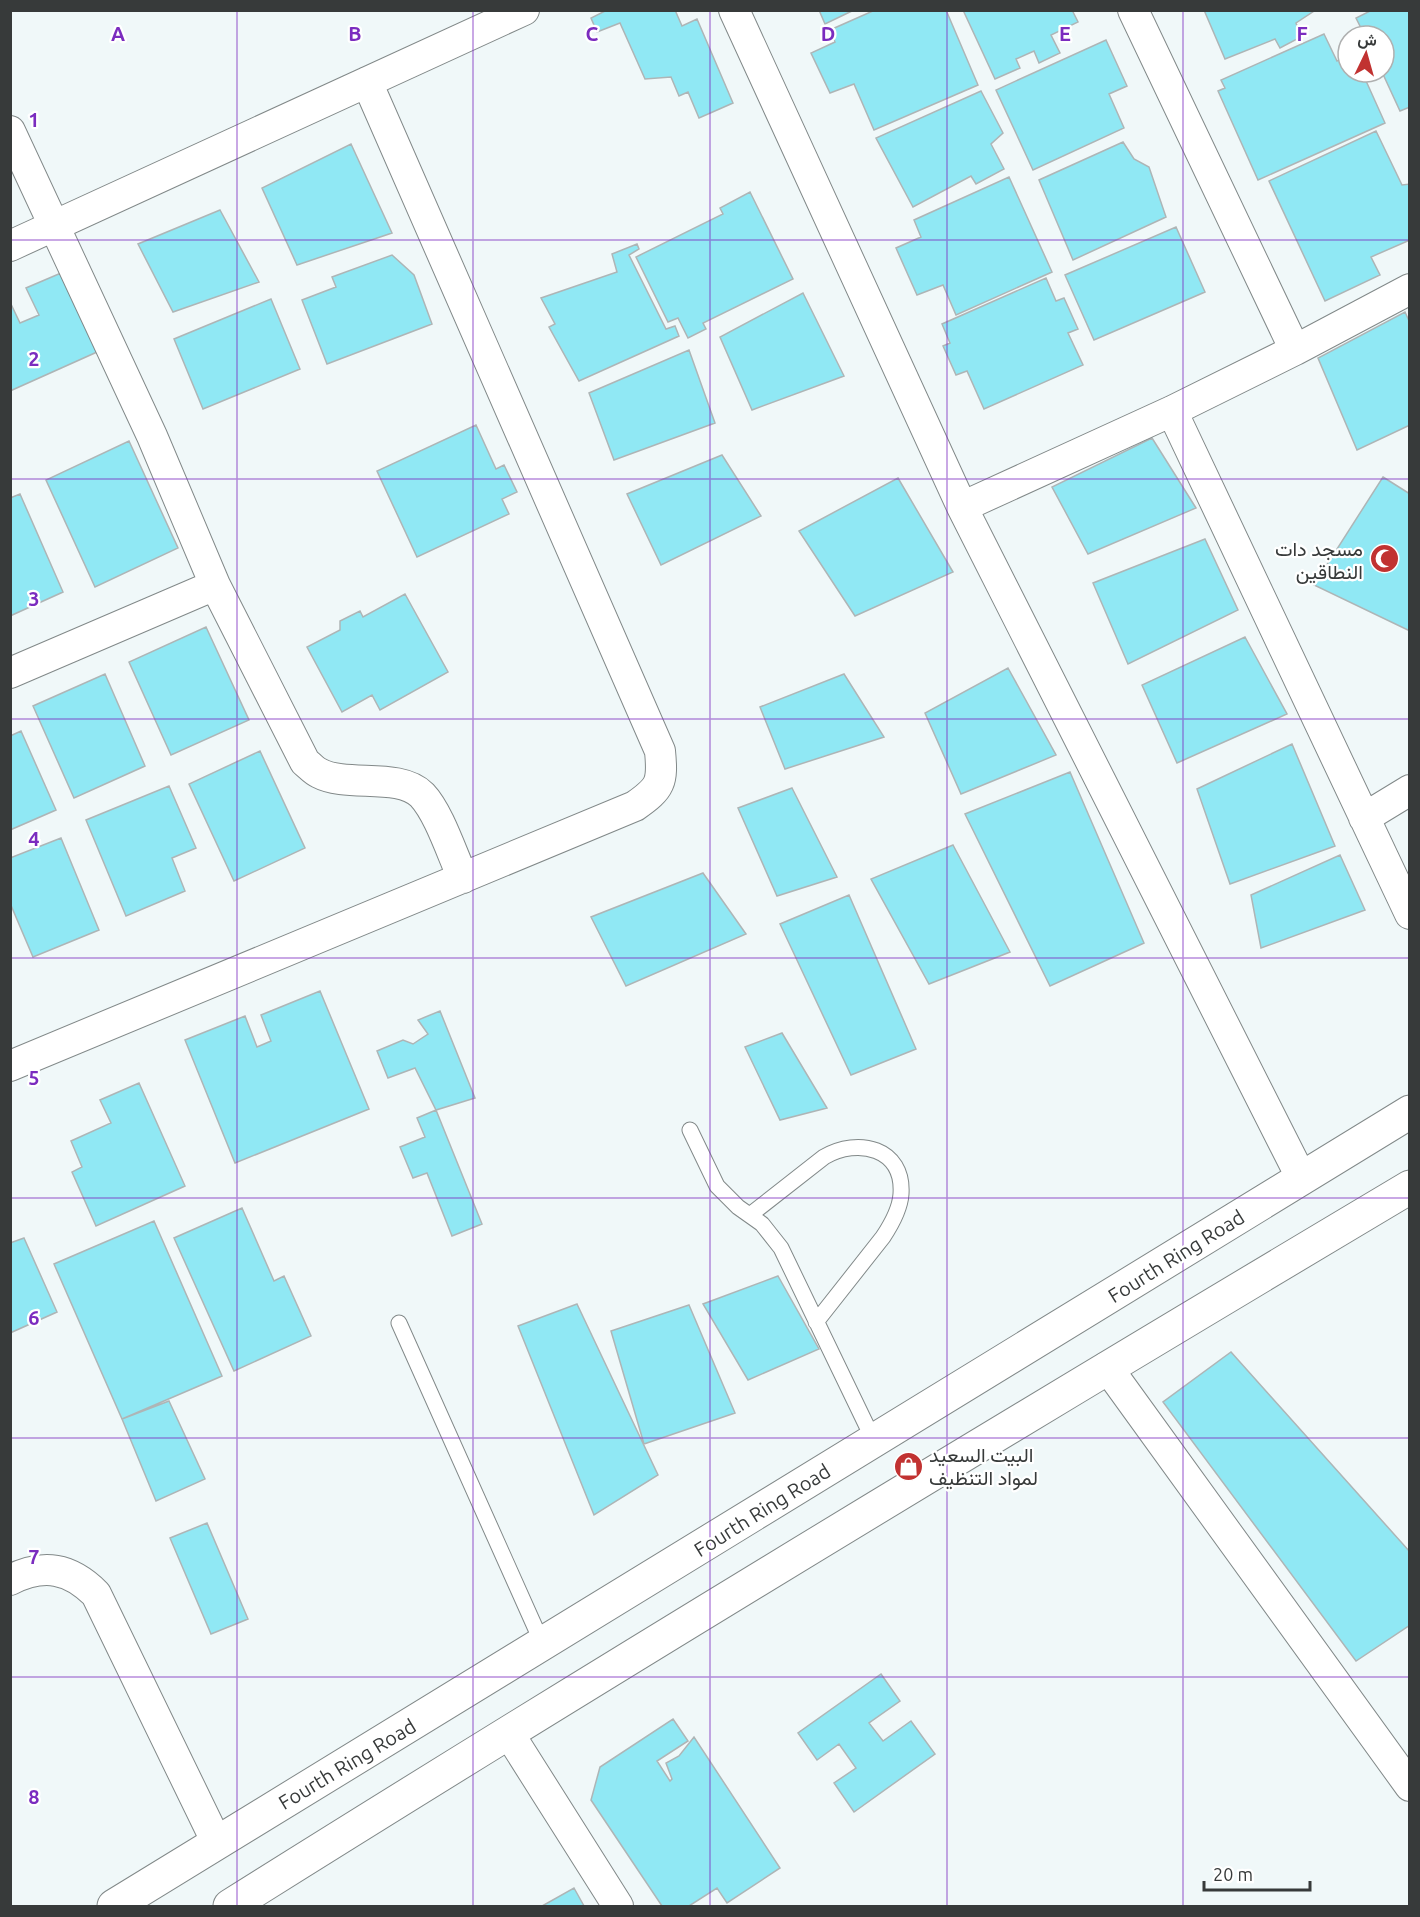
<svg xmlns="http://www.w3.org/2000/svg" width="1420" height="1917" font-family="Ubuntu,Vazirmatn,sans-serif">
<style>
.building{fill:#90e8f4;stroke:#aeb5b6;stroke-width:1.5}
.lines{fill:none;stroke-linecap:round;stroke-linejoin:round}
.service-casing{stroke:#828989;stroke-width:17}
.minor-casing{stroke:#828989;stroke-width:32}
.primary-casing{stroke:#828989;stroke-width:35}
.service{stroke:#fff;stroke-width:15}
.minor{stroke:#fff;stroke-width:30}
.primary{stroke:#fff;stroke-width:33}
.grid{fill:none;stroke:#7b2cbf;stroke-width:1.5;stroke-opacity:0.55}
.labels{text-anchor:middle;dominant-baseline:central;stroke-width:4.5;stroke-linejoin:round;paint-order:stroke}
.poi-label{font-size:20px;fill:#373a3a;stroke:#fff;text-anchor:end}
.street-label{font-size:20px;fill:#373a3a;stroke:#fff}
.grid-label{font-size:20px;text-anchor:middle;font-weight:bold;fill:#7b2cbf;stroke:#fff;stroke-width:4.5;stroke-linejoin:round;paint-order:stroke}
</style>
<rect width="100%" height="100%" fill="#f0f8f9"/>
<path class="building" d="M607 10H675L682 26 697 19 733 103 699 118 688 92 679 96 671 77 645 79 620 23 597 32 591 18Z
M819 10H854L825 24Z
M875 10H946L978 85 874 130 854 84 830 93 811 53 835 42 830 30Z
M963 10H1072L1078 22 1051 35 1060 53 1039 63 1034 51 1016 59 1020 68 995 79Z
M1204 10H1314V11L1296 23 1301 37 1280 48 1275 39 1225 59Z
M1372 10H1410V107L1400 111 1382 72H1384V36H1365L1356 18Z
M1324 34 1337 61 1348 56V72H1362L1385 123 1258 180 1218 91 1225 88 1221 80Z
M1106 40 1127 86 1109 94 1124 128 1033 170 996 90Z
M981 91 1003 133 991 144 1004 169 976 184 971 176 913 207 876 138Z
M1376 131 1402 185 1410 184V240L1371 257 1380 275 1325 301 1269 181Z
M1123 142 1134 159 1149 167 1166 217 1073 260 1039 180Z
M351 144 392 233 297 265 262 188Z
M1009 177 1052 272 956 315 943 285 917 295 896 248 921 237 914 220Z
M750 192 793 279 703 323 706 329 688 338 678 318 668 322 636 257 723 214 720 208Z
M220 210 259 282 173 312 138 244Z
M1176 227 1205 292 1094 340 1065 275Z
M637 244 639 249 629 255 666 329 675 326 679 336 579 381 549 327 555 324 541 298 617 272 612 254Z
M392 255 414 275 432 324 327 364 302 300 336 287 332 277Z
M61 273 97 352 10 391V302L20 323 39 315 26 288Z
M1046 278 1056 301 1064 298 1078 329 1068 333 1083 365 984 409 967 371 956 375 943 346 950 343 942 324Z
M803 293 844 376 752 410 720 337Z
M271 299 300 369 203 409 174 339Z
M1405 312 1410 323V425L1357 450 1318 358Z
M689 350 715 423 614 460 589 393Z
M476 425 496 469 504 465 517 492 502 499 509 514 417 557 377 471Z
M1152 438 1196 508 1088 554 1052 487Z
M129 441 178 548 95 587 46 480Z
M722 455 761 516 661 565 627 494Z
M1383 477 1410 494V631L1314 585Z
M898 478 953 572 855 616 799 531Z
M20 494 63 592 10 616V498Z
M1205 539 1238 610 1128 664 1093 583Z
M405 594 448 672 380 710 372 695 342 712 307 647 340 630V621L360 611 363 617Z
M206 627 249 720 171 755 129 662Z
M1245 637 1287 714 1177 763 1142 685Z
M1008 668 1056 755 961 794 925 713Z
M105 674 145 766 74 798 33 706Z
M844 674 884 737 785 769 760 707Z
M21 731 56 810 10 830V736Z
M1292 744 1335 846 1230 884 1197 789Z
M260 751 305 848 234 881 189 784Z
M1070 772 1144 943 1050 986 965 814Z
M169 786 196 848 172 858 185 891 126 916 86 820Z
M792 788 837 877 777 896 738 808Z
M61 838 99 930 33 957 10 903V858Z
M953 845 1010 952 929 984 871 879Z
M1340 855 1365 910 1261 948 1251 895Z
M703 873 746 934 626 986 591 917Z
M849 895 916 1049 851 1075 780 924Z
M320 991 369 1109 235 1163 185 1040 245 1016 257 1047 271 1041 261 1015Z
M440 1011 475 1098 436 1110 415 1068 388 1078 377 1051 403 1040 413 1044 428 1034 418 1020Z
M782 1033 827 1108 780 1120 745 1047Z
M139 1083 185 1186 96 1226 72 1172 82 1167 71 1141 111 1123 100 1100Z
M436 1110 482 1224 452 1236 427 1173 413 1178 400 1147 425 1137 417 1118Z
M242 1208 274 1281 284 1276 311 1336 234 1371 174 1238Z
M154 1221 222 1376 122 1419 54 1264Z
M24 1238 57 1312 10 1333V1243Z
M778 1276 819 1349 748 1380 703 1304Z
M577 1304 658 1475 594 1515 518 1326Z
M689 1305 735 1413 644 1444 611 1331Z
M1231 1352 1410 1552V1625L1356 1661 1163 1402Z
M169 1401 205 1479 156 1501 122 1419Z
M207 1523 248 1619 211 1634 170 1538Z
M881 1674 900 1701 869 1723 883 1741 911 1721 935 1754 854 1812 834 1783 856 1768 839 1744 817 1760 798 1733Z
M673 1719 688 1741 657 1761 670 1781 672 1779 666 1763 679 1756 694 1737 780 1868 727 1903 717 1888 689 1906H662L591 1800 600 1767Z
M574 1888 584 1906H542Z"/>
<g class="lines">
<defs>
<path id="service" d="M690 1130 717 1186 738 1207 762 1224 781 1248 874 1441
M750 1215 824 1157C858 1137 904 1148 901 1194 900 1210 891 1225 883 1237L816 1322
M399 1323 543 1645"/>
<path id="minor" d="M734 10 962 507 1302 1179
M1133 10 1295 350
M10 131 152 436 215 585 305 762C309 765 314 771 319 773 347 788 399 772 422 795 439 813 452 854 463 878
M10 246 524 10
M1172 411 1410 914
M962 507 1172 411 1295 350 1410 289
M10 673 215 585
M1364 818 1410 790
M10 1066 635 806C661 788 663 782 660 751L367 82
M1107 1367 1410 1786
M10 1580C44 1563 70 1568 96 1594L217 1843
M508 1732 618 1906"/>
<path id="primary" d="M114 1906 1410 1112
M230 1906C620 1661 1014 1423 1410 1187"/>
</defs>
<use href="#service" class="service-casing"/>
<use href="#minor" class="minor-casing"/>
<use href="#primary" class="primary-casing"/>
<use href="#service" class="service"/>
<use href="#minor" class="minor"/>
<use href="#primary" class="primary"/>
</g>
<path class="grid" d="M237 10V1906M473 10V1906M710 10V1906M947 10V1906M1183 10V1906M10 240H1410M10 479H1410M10 719H1410M10 958H1410M10 1198H1410M10 1438H1410M10 1677H1410"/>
<defs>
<symbol id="mosque-disc" viewBox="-11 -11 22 22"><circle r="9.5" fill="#c13231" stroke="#fff"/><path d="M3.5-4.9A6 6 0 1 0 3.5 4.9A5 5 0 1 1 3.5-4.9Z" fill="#fff"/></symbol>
<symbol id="shop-disc" viewBox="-11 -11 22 22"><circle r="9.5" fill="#c13231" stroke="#fff"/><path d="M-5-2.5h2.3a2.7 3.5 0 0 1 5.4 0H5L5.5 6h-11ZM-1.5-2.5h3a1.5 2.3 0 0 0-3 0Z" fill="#fff"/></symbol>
</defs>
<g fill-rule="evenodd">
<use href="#mosque-disc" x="1368" y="542" width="33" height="33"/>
<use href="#shop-disc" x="892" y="1450" width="33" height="33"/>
</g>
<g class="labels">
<g class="poi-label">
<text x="1363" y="548">مسجد دات<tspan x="1363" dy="23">النطاقين</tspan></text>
<text x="929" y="1454" text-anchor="start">البيت السعيد<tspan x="929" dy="23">لمواد التنظيف</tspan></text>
</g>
<g class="street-label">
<text transform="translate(1176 1256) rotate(-32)">Fourth Ring Road</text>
<text transform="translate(762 1510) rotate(-32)">Fourth Ring Road</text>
<text transform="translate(347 1764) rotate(-31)">Fourth Ring Road</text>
</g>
</g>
<g class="grid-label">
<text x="118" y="41">A</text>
<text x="355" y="41">B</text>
<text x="592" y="41">C</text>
<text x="828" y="41">D</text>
<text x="1065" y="41">E</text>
<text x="1302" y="41">F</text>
<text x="34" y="127">1</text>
<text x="34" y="366">2</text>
<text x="34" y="606">3</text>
<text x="34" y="846">4</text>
<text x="34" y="1085">5</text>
<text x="34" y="1325">6</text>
<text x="34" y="1564">7</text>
<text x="34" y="1804">8</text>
</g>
<rect width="1420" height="1917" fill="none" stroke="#373a3a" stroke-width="24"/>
<g transform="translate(1366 54) rotate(5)"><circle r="28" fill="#ffffff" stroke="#afb0b0" stroke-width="1.5"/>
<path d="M0-4.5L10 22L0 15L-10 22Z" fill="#c13231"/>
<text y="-9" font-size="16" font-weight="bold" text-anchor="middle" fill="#373a3a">ش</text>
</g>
<path d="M1204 1881v9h106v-9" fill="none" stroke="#373a3a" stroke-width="3"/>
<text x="1213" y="1881" font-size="18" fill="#373a3a" stroke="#ffffff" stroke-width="4.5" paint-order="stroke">20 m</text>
</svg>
